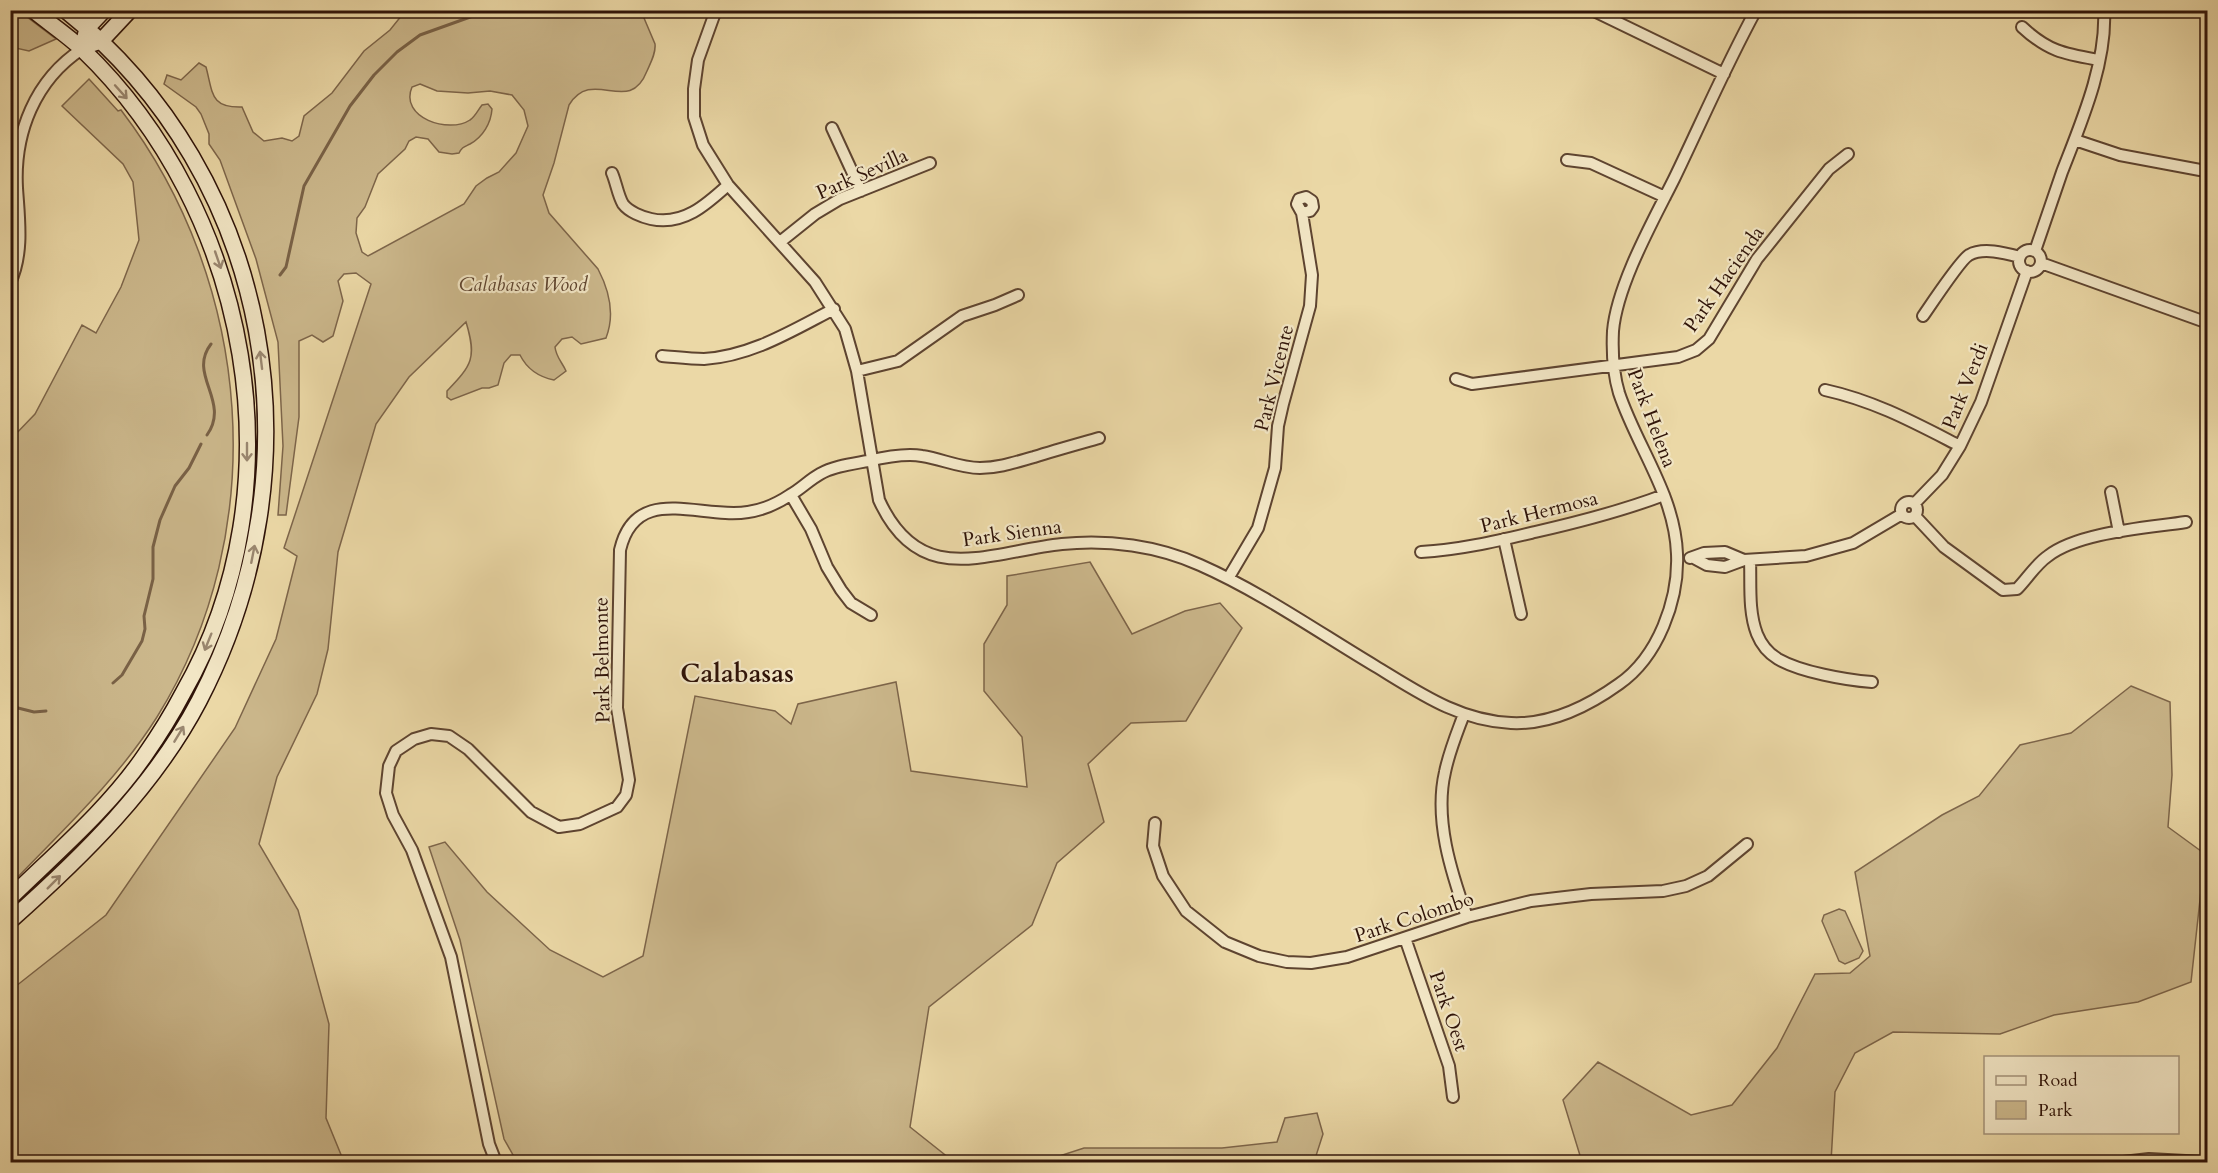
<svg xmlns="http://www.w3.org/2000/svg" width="2218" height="1173" font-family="Cardo,serif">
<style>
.green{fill:#cbb78b;stroke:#7d654a;stroke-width:1.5;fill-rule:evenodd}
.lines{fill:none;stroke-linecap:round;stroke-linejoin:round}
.stream{stroke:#796146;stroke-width:3}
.street-casing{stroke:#5e4430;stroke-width:14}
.secondary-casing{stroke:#2f1308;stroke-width:18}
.street{stroke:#f2e6c5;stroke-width:10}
.secondary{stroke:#f2e6c5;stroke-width:15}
.oneway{stroke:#9a8770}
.labels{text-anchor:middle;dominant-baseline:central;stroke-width:4.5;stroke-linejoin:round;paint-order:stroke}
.street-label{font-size:20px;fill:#2f1308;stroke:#f2e6c5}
.park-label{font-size:20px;font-style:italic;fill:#5e442f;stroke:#f2e6c5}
.district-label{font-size:26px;font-weight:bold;fill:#2f1308;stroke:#f2e6c5}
</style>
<rect width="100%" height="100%" fill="#ebd8a6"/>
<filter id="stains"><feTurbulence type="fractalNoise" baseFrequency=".00333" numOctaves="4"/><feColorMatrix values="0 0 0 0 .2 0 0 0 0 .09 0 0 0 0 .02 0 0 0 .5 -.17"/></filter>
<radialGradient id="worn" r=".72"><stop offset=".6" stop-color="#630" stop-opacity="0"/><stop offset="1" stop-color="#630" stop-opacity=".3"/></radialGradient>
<path class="green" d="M11 10 19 11 56 39 29 51 11 47Z
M406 10 641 11 655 44C656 53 651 62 647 71 629 117 593 66 569 105L554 163 543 195 549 213 598 269C609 290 615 315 606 338L581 344 572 337 562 339 555 347C556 357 562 362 566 371L554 380C539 377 527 369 520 355H511L504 363 498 385 489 388H482L451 400 447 397V391C472 365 477 358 466 322L409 377 376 424 338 552 328 649 317 694 277 777 259 844 298 910 329 1024 326 1118 344 1162H11V990L106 915 235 728 276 639 297 556 284 548 371 284 356 273 344 274 338 281 343 301 333 336 323 342 312 335 299 341V417L286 515H278L283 446 278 342 256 259 220 160 209 144V134L201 114 196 107 164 84 167 75 181 80 199 63 206 67C213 93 210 108 242 107L253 132 264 141 282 138 292 141 299 136 304 116 332 93 364 51 390 30ZM420 84 437 91 468 93 490 91 512 95 524 110 528 126 516 153 499 172 487 178 476 186 464 204 368 256 362 252 356 233 357 218 365 207 378 174 405 149 409 141 416 137 428 139 439 152 452 154 459 153C462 147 464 147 470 144 483 137 491 123 492 109L488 104 482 105C478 110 475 117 470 120 449 134 399 118 412 87Z
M89 79 118 111 121 110C253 283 273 530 157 717 118 779 62 831 11 884V439L35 414 82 325 96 333 121 287 139 240 133 182 123 164 62 106Z
M1090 562 1132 634 1185 611 1220 603 1242 628 1186 721 1131 723 1088 764 1104 822 1057 863 1032 925 929 1007 910 1127 954 1162H517L504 1139 460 940 429 847 445 842 487 892 550 950 603 977 643 956 695 696 775 711 791 724 798 704 896 682 911 771 1027 787 1022 737 984 691V644L1007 605V576Z
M2131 686 2170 702 2172 775 2168 827 2205 854 2191 982 2138 1002 2054 1015 2000 1034 1893 1032 1855 1053 1835 1092 1831 1162H1582L1563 1100 1598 1062 1691 1115 1732 1105 1777 1048 1815 974 1850 973 1870 956 1855 872 1942 815 1979 796 2020 745 2071 733Z
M1839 909 1845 911 1863 951 1859 958 1845 964 1839 961 1822 921 1824 915Z
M1317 1113 1323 1134 1314 1162H1041L1084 1148H1222L1277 1142 1285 1118Z"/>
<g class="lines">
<path class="stream" d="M280 275 286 267 304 186 350 106 374 75 397 52 420 35 473 16 481 10
M207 435C231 401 187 375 211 344
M113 683 122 675 142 641 145 629 144 616 153 579V547L160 520 175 486 189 468 201 444
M10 706 34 712 46 711"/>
<defs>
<path id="street" d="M716 10 698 60 694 89V117L703 145 728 185 815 282 845 329 857 371 879 500C920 590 987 552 1062 544 1108 539 1158 546 1200 565 1261 592 1318 632 1375 666 1418 692 1459 721 1511 723 1551 725 1587 707 1619 684 1658 657 1679 600 1677 554 1675 495 1637 447 1619 393 1613 373 1612 352 1613 331 1617 285 1653 221 1674 179 1701 123 1726 65 1756 10
M1592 10 1724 74
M2022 27C2049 52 2065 54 2099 60
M832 128 861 191
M2075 140 2120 155 2200 170
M1567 160 1591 163 1665 197
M612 173C616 182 618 196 623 204 629 212 642 217 651 219 683 226 706 205 728 185
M780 242 815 214 840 199 930 163
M2019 261a11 11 0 1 1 22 0a11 11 0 1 1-22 0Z
M2035 251C2044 224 2053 198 2062 172 2081 123 2107 63 2104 10
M2041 263 2208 323
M10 283C24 253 19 219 17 188 14 133 35 80 82 49
M1923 316C1930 306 1961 259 1969 255 1983 247 2005 253 2020 257
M662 356C675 357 690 359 704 359 752 356 793 330 834 309
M857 371 898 361 962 316 995 305 1018 295
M1456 379 1472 384 1678 357 1696 350 1709 339 1757 259 1829 169 1848 154
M1825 390C1875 401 1915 423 1960 446
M2111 492 2119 532
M791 495 811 529 827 567 841 590 851 603 871 615
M1901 510a8 8 0 1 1 16 0a8 8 0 1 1-16 0Z
M1915 503 1942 475 1960 446 1981 402 2027 271
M1915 516 1944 547 2003 590 2017 589C2027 579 2036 564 2048 556 2079 532 2147 528 2186 522
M1504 539 1521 614
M1421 552C1460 550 1497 541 1535 532 1579 522 1622 511 1664 495
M1690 558 1704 553 1725 552 1744 560
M1694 558 1707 565 1725 567 1744 560 1806 556 1853 543 1902 514
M1750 560C1751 583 1748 611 1757 634 1761 644 1768 653 1778 659 1801 672 1845 680 1872 682
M1229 577 1258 528 1275 468 1278 426 1283 404 1310 306 1312 275 1302 213 1297 204 1299 199 1306 197 1312 201 1313 207 1310 211 1302 213
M1464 714C1457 733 1449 752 1445 772 1434 819 1451 872 1467 917
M1155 823 1153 846 1163 876 1186 911 1225 942 1259 956 1287 962 1311 963 1347 957 1467 917 1531 901 1591 894 1663 891 1686 886 1708 876 1747 844
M1405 938 1449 1066 1453 1097
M496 1162 489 1144 451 957 412 850 393 815 386 793 389 766 396 751 414 739 431 734 449 736 468 749 531 812 559 827 580 824 617 807 626 795 629 780 617 708 620 550C636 482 701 520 748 512 763 510 778 503 790 495 801 489 809 480 820 474 834 466 852 464 868 461 885 457 905 453 922 456 942 459 960 468 980 468 999 468 1016 462 1034 457 1056 450 1078 444 1099 438
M2123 1162 2149 1159 2204 1162"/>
<path id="secondary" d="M85 37 87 28 104 10
M92 44 101 41 130 10
M10 898C56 853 109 808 145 755 159 735 172 714 183 693 301 487 251 211 82 49 67 35 49 23 33 10
M10 921C82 857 154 787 199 701 321 467 275 178 65 10"/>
</defs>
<use href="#street" class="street-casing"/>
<use href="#secondary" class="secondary-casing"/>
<use href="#street" class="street"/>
<use href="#secondary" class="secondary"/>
</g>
<defs><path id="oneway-shaft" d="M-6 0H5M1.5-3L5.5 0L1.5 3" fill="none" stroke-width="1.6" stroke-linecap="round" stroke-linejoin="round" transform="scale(1.5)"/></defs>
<g class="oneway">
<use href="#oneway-shaft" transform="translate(121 92) rotate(48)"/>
<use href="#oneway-shaft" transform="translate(218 260) rotate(71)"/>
<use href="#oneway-shaft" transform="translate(261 360) rotate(-97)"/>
<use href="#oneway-shaft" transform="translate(247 452) rotate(90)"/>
<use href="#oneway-shaft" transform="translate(253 554) rotate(-79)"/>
<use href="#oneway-shaft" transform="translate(208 642) rotate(112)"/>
<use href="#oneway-shaft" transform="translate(179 734) rotate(-59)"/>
<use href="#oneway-shaft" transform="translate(54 882) rotate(-45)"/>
</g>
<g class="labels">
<g class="street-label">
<text transform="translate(862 174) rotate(-24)">Park Sevilla</text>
<text transform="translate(1724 279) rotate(-55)">Park Hacienda</text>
<text transform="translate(1274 378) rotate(-76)">Park Vicente</text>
<text transform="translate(1965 386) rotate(-68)">Park Verdi</text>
<text transform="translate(1652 418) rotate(69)">Park Helena</text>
<text transform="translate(1539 512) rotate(-14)">Park Hermosa</text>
<text transform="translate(1012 533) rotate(-8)">Park Sienna</text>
<text transform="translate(602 660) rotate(-91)">Park Belmonte</text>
<text transform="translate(1414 917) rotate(-18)">Park Colombo</text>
<text transform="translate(1449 1011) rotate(71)">Park Oest</text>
</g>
<g class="park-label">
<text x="523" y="284">Calabasas Wood</text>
</g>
<g class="district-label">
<text x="737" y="673">Calabasas</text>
</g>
</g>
<rect width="2218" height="1173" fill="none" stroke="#ebd8a6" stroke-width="36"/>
<rect x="12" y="12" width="2194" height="1149" fill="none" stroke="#2f1308" stroke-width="3"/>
<rect x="18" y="18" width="2182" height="1137" fill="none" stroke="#2f1308" stroke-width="1.5"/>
<rect x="1984" y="1056" width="195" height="78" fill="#f2e6c5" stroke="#a49279" stroke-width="1.5"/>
<rect x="1996" y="1076" width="30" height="9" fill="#f2e6c5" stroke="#a49279" stroke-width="1.5"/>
<text x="2038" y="1086" font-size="18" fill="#2f1308">Road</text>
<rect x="1996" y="1101" width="30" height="18" fill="#cbb78b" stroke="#a49279" stroke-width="1.5"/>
<text x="2038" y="1116" font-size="18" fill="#2f1308">Park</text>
<rect width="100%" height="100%" filter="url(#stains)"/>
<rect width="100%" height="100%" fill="url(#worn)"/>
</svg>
